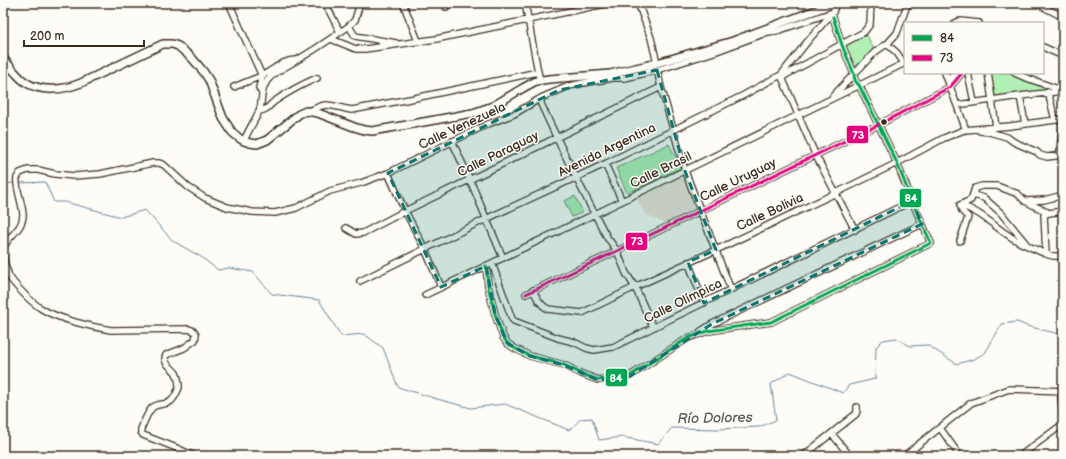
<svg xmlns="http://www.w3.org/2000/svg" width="1066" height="459" font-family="'Balsamiq Sans',sans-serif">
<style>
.built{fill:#f3e2d8}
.green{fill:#b2efb5;stroke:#768c6a}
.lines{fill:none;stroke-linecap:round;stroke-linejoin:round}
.stream{stroke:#698597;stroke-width:1}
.minor-casing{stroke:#3b2a1e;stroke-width:8}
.major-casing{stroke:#3b2a1e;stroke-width:10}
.minor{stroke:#fdfcf7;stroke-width:5.5}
.major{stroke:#fdfcf7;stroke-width:7}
.bus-1-casing{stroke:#fdfcf7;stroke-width:6}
.bus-2-casing{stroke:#fdfcf7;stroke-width:6}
.bus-1{stroke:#00a651;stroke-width:3}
.bus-2{stroke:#e5007d;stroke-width:3}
.marked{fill:#0f766e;fill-opacity:0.2;stroke:#0f766e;stroke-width:3;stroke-dasharray:8 5;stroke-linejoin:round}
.bus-dot{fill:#3b2a1e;stroke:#fdfcf7;stroke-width:1.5}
.labels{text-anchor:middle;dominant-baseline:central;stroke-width:3;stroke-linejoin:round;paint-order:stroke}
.street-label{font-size:13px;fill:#3b2a1e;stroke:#fdfcf7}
.water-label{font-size:14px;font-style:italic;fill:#52585a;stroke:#fdfcf7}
.line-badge{stroke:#fdfcf7;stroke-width:1.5}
.badge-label{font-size:11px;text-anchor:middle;font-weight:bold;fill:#fff}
</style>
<rect width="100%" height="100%" fill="#fdfcf7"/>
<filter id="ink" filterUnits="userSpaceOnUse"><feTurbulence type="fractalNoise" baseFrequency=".025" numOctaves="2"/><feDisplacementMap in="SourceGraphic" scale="8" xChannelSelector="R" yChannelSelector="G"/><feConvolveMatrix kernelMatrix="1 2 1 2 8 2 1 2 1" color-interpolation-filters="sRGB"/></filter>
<g filter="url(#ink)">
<path class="built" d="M684 175 697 209 666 224 645 214 636 198Z"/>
<path class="green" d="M866 33 874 50 856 69 846 46Z
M989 73H1009L1048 90 993 97Z
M669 144 681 168 627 193 616 168Z
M575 196 583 212 572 217 564 201Z"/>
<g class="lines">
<path class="stream" d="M20 183 45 182 54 202H65L121 217 145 210 173 241 201 257 218 270 229 268 253 272 272 294 319 300 341 336 364 334 383 348 398 387 437 399 471 408 505 404 569 430 581 419 592 418 599 440 622 437 658 444 672 428 719 429 759 427 776 420 771 384 790 372 843 393 849 385 875 379 876 347 883 340 896 338 910 346 927 345 957 364 974 359 985 353 1002 324 1017 322 1027 326 1063 335
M3 184 14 183"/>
<defs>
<path id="minor" d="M229 3 262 76 259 88 262 93
M325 3 340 32
M403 3 418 41
M445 3 446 7
M525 3 538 72 540 80
M638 3 651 38 657 63
M1036 3 1063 17
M955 23 960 21 979 23
M349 26 355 36 396 43
M331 39 356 49H365L436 39 610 3
M887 44 897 53 904 63
M1043 47 1063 56
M657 70 661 87 685 171 731 290
M945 73 966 130
M968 73 974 102
M988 73 996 127
M1015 73 1024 77 1061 90
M781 75 815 154 855 230
M782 77 864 32 870 24 871 3
M596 81 613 78H625L657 70 714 52 768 32 777 31 833 12
M950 85 951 77 955 73
M234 87C243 83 252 80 261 76 273 71 283 59 297 60
M1048 92 1055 120
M833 96 875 52 888 43 897 33 907 5 912 3
M1020 96 1025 124
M541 98V104C562 150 584 195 608 239L610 241 617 251 626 273 635 287 653 327
M957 105 1020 96 1063 91
M259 111C268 110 268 106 275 101 288 92 303 84 317 78
M309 111C314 109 320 106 325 105 331 104 344 109 352 110L415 98 538 72
M980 131 989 132 1007 137 1014 142 1030 149 1037 152 1040 155 1047 157 1063 155
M244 141C248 130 255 121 259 111 263 101 260 90 267 81 274 71 287 67 297 60 315 50 332 38 349 26L355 20 360 3
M452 141 470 180 503 258
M1059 156 1063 125
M605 164 622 201
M388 173 405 211 425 249 441 287
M973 195 984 198 1001 213 1028 246 1046 254 1053 256H1063
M1026 201 1044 200 1063 195
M960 205C986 213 1003 237 1028 246
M346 228 356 234 363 233 405 211 661 87
M960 241 968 217 962 211 960 205 971 200 975 188 982 186H997L1018 194 1025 201 1049 213 1063 211
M3 249C7 236 23 230 23 215 23 205 15 186 17 178 18 176 19 175 20 173L28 170H38L55 174 74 176 100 174 153 163H159L164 165 188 187 205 198 227 207 252 212 275 213 296 208 330 191 361 183 388 173 488 124 514 114 541 98 569 86 594 81 601 76
M1046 254 1044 215 1049 213
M3 255C4 262 6 269 9 276 15 286 32 303 42 309 58 319 92 327 111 330L189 329 194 331 196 334 195 340 184 348 166 355C162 363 172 367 176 373 178 377 179 384 179 388 178 389 177 393 176 394 170 408 162 401 153 407 149 410 143 424 141 429V432L143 435 174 447 194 456
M688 262 704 303
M492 263 512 319 514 321 558 338 574 342 586 348 594 350 613 347 912 201
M486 266 488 286 495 314 503 337 507 343 514 348 530 356 564 365 582 374 598 380 630 376 688 338 708 331 771 322 931 243 912 201 897 163 859 85C855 82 854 79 854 74L842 45 833 17
M360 281 486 219 607 163 744 95 773 79 781 75 807 42 833 12 836 3
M533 290C537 298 540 305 548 309L582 313 635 287 716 250 836 193 897 163 944 138 964 130 1010 126 1063 119
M526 294 617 251 878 125 950 87 962 73
M425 295 622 201 905 63
M701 331 712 324 922 224
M1063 396H1061L1063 417
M940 428 960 456
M832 434 850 456
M803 456 856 414 857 411V407
M904 456 971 403 1009 389 1063 391
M1020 456 1063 424"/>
<path id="major" d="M3 58C10 66 16 75 24 81 40 93 64 90 81 83L163 44H172L178 46 192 58 203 71 209 80 223 118 232 132 239 138 244 141 250 143 257 144 267 140 299 114 306 111 318 113 354 127 364 130 372 131 407 125 473 113 493 106 523 88 536 81 549 79 610 74 657 63 733 41 835 3"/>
</defs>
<use href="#minor" class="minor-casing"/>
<use href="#major" class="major-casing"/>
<use href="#minor" class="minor"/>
<use href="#major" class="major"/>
<defs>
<path id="bus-1" d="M486 266 488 286 495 314 503 337 507 343 514 348 530 356 564 365 582 374 598 380 630 376 688 338 708 331 771 322 931 243 912 201 897 163 859 85C855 82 854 79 854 74L842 45 833 17"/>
<path id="bus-2" d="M526 294 617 251 878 125 950 87 962 73"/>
</defs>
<use href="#bus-1" class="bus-1-casing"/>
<use href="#bus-2" class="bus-2-casing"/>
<use href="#bus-1" class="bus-1"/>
<use href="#bus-2" class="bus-2"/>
</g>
</g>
<path class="marked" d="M657 70 685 171 716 250 688 262 704 303 912 201 922 224 712 324 630 376 598 380 564 365 530 356 507 343 495 314 486 266 441 287 388 173 559 90Z"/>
<circle class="bus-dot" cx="884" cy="122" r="3.5"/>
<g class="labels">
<g class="street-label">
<text transform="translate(462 126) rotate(-25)">Calle Venezuela</text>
<text transform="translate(607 150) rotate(-26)">Avenida Argentina</text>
<text transform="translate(498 154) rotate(-26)">Calle Paraguay</text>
<text transform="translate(661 170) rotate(-26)">Calle Brasil</text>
<text transform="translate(738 180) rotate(-26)">Calle Uruguay</text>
<text transform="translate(770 212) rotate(-25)">Calle Bolivia</text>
<text transform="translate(683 301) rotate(-26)">Calle Olímpica</text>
</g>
<g class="water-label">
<text transform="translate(715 418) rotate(-1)">Río Dolores</text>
</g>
</g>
<g class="line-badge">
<rect x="846" y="125" width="23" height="19" rx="4" fill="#e5007d"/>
<rect x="899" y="188" width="23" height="20" rx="4" fill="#00a651"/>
<rect x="625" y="232" width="23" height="19" rx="4" fill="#e5007d"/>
<rect x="605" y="368" width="23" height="19" rx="4" fill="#00a651"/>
</g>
<g class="badge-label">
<text x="858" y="139">73</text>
<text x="911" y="202">84</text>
<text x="637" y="245">73</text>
<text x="616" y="382">84</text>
</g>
<rect width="1066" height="459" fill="none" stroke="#fdfcf7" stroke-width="16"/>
<rect x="8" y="8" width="1050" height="443" fill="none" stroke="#3b2a1e" stroke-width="1.5" filter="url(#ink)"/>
<rect x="904" y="22" width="140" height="52" fill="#fdfcf7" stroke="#afa8a0"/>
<rect x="912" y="35" width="20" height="6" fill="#00a651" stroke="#afa8a0"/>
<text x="940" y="42" font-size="12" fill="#3b2a1e">84</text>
<rect x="912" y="55" width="20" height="6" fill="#e5007d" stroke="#afa8a0"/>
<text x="940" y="62" font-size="12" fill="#3b2a1e">73</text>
<path d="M24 40v6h120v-6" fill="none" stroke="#3b2a1e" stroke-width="2"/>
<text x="30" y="40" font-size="12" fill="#3b2a1e" stroke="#fdfcf7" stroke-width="3" paint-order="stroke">200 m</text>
</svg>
